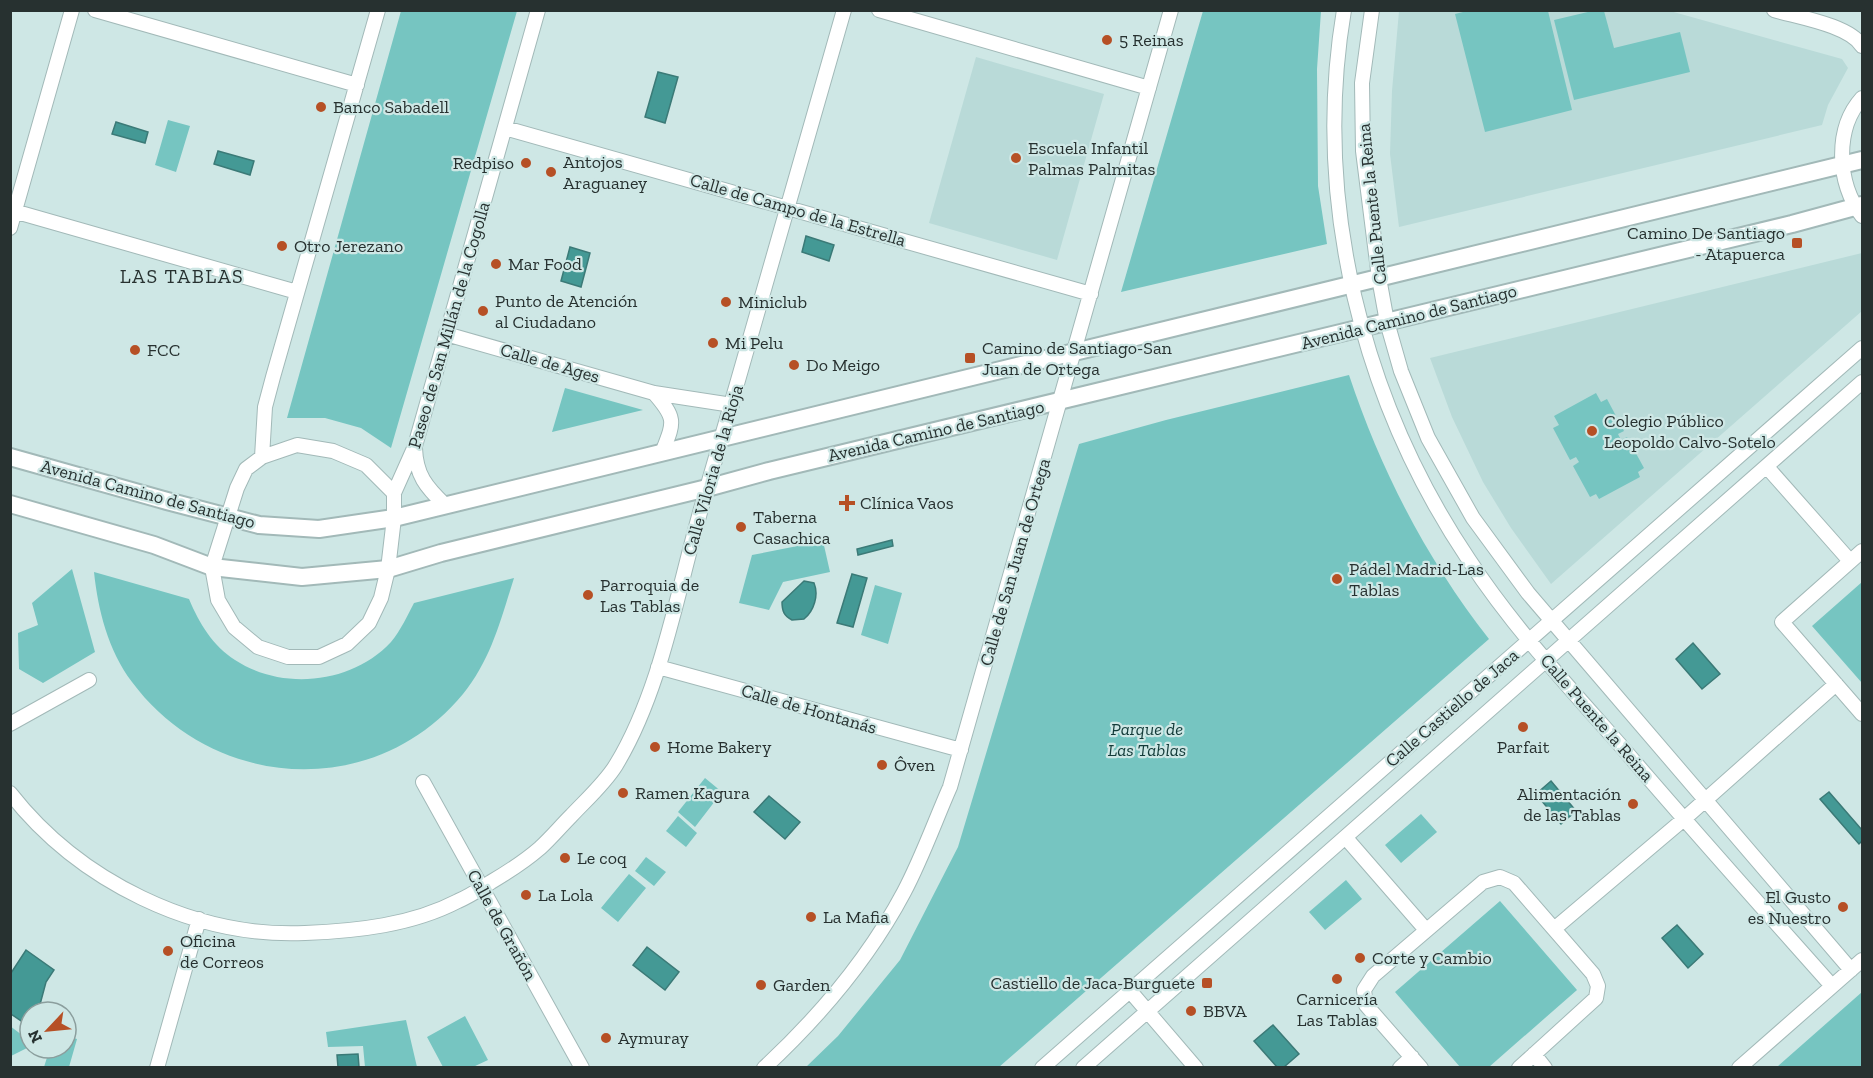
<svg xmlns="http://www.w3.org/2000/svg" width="1873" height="1078" font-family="'Zilla Slab',serif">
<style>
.built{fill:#b9dad8}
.green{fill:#76c5c1}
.water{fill:#449995;stroke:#3b7a77;stroke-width:1.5}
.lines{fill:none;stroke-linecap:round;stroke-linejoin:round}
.minor-casing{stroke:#a2b9b8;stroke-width:16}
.tertiary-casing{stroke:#a2b9b8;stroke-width:20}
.minor{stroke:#fff;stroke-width:14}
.tertiary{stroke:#fff;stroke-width:16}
.poi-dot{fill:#b65025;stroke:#cee7e5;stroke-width:2}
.labels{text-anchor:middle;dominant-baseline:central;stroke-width:4.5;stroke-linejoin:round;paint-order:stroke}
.poi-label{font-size:18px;fill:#273130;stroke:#cee7e5;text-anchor:start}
.street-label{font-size:18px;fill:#273130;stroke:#cee7e5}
.park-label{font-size:18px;font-style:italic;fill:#133b39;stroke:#cee7e5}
.neighbourhood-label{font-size:20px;letter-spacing:1.5px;fill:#273130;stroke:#cee7e5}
</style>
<rect width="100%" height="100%" fill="#cee7e5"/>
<path class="built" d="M1399 11H1670L1842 59 1848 68 1828 105 1822 125 1399 227 1390 154 1392 91Z
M976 57 1104 94 1057 260 929 223Z
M1862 253V311L1551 584 1511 528 1483 482 1452 417 1430 358Z"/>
<path class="green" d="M1471 10 1548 11 1572 110 1485 132 1455 14Z
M401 11H517L391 448 361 428 325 418H287Z
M1203 11H1321L1317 69 1318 186 1327 244 1121 292Z
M1592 11H1604L1614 48 1680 32 1690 72 1574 100 1554 20Z
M168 120 190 126 176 172 155 165Z
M1349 375C1381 471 1427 560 1489 639L999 1067H806L838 1036 900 960 958 847 1079 444 1166 420Z
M565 388 643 410 552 432Z
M1596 393 1601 402 1607 399 1624 431 1618 434 1621 440 1627 437 1644 468 1638 472 1640 477 1599 499 1596 494 1590 497 1573 466 1579 462 1576 457 1570 460 1553 428 1559 425 1554 416Z
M823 541 830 572 783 582 769 610 739 603 752 555Z
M72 569 95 652 43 683 19 669 18 633 38 625 32 603Z
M94 572 189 599C199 623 213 646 235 660 282 691 352 684 391 642 401 630 407 616 414 603L514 578C501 619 491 660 463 694 375 801 213 791 132 682 108 650 98 610 94 572Z
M1862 582V683L1812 626Z
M875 585 902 593 888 644 861 635Z
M705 778 722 792 695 827 678 812Z
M1421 814 1437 832 1401 863 1385 845Z
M678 816 697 833 686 847 666 831Z
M646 857 666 872 654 886 635 871Z
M629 874 646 888 618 922 601 908Z
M1346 880 1362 899 1325 930 1309 912Z
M1500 901 1577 990 1489 1067H1460L1395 992Z
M1862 992V1067H1777Z
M465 1016 488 1060 473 1067H443L427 1037Z
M406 1020 417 1067H365L363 1046 328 1047 326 1032Z
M10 1026 30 1041 29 1047 11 1056Z
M66 1036 77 1039 69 1067H44L50 1048H66Z"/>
<path class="water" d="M658 72 678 77 665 123 645 117Z
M116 122 148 132 145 143 112 134Z
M218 151 254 161 250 175 214 164Z
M806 236 834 245 829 261 802 252Z
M570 247 590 253 581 287 561 281Z
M892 540 893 546 858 555 857 549Z
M852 574 867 578 853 627 837 623Z
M804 581 814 583C819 595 814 611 804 619L792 620C784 616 782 611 782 602Z
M1693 643 1720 674 1702 689 1676 659Z
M1551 781 1576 811 1561 824 1536 794Z
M1829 792 1862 830V841L1859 844 1820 799Z
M769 796 800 822 785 839 754 812Z
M1677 925 1703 954 1688 968 1662 938Z
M647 947 679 972 665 990 633 965Z
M26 950 54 970 46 982 38 1012H30V1027L11 1014V973Z
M1273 1025 1299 1054 1284 1067H1277L1254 1041Z
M358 1054 359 1067H338L337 1055Z"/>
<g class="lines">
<defs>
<path id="minor" d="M95 10 357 85
M879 10 1149 88
M1344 10C1312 200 1362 401 1469 560 1513 627 1568 686 1621 746 1690 827 1761 906 1832 986
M1372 10 1362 83 1363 151 1379 278 1387 322 1401 371 1428 438 1473 518 1528 593 1851 970
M1774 10C1797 17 1849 25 1862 46
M1862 98C1834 129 1837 184 1862 216
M505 128 1091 294
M10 210 297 292
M10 228 72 10
M446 334 654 393 732 405
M654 393C677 419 674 422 662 453
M415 448C416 475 426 487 445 505
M262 457 265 407 273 377 378 10
M1767 467 1850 561
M394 493 366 465 333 451 297 445 262 457 246 469 237 488 212 567 218 600 234 627 258 647 288 657H319L347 644 369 623 381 598 388 569 394 518V493L415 446 538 10
M1862 551 1782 622 1862 714
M658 667 961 750
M10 724 89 680
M423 782 582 1068
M10 793C79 881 194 938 305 933 357 931 412 925 458 901 470 896 480 889 491 882 508 872 525 861 540 848 551 838 561 826 571 816 586 800 605 783 616 765 661 691 677 592 701 509 749 343 796 177 844 10
M1346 838 1426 930
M1554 929 1684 819 1836 684
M1130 991 1196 1068
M1534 1054 1545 1068
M157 1068 199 919
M764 1068C819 1017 869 958 904 892 922 858 935 821 950 787L1171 10
M1042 1068 1862 348
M1083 1068 1862 382
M1400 1068 1412 1057
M1421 1068 1366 1005 1364 990 1373 976 1483 882 1500 877 1514 883 1593 974 1598 986 1596 998 1519 1068
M1739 1068 1862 960"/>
<path id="tertiary" d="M10 457 167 501 259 525 319 529 394 518 1862 160
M10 504 154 545 212 567 302 577 388 569 441 553 707 488 769 471 1792 224 1862 205"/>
</defs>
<use href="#minor" class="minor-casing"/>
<use href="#tertiary" class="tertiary-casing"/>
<use href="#minor" class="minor"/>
<use href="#tertiary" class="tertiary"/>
</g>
<g class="poi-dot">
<circle cx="1107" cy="40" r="6"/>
<circle cx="321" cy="107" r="6"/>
<circle cx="1016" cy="158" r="6"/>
<circle cx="526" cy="163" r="6"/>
<circle cx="551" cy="172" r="6"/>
<rect x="1791" y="237" width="12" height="12" rx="3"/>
<circle cx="282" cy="246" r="6"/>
<circle cx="496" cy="264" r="6"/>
<circle cx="726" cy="302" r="6"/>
<circle cx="483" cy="311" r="6"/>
<circle cx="713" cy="343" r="6"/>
<circle cx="135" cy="350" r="6"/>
<rect x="964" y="352" width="12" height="12" rx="3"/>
<circle cx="794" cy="365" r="6"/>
<circle cx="1592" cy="431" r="6"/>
<path d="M844 494h6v6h6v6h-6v6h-6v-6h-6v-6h6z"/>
<circle cx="741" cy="527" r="6"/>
<circle cx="1337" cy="579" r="6"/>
<circle cx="588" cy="595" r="6"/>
<circle cx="1523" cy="727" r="6"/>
<circle cx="655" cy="747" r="6"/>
<circle cx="882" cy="765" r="6"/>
<circle cx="623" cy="793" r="6"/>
<circle cx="1633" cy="804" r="6"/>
<circle cx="565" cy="858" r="6"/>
<circle cx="526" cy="895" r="6"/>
<circle cx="1843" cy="907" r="6"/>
<circle cx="811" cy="917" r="6"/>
<circle cx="168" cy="951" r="6"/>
<circle cx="1360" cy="958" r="6"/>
<circle cx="1337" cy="979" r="6"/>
<rect x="1201" y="977" width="12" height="12" rx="3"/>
<circle cx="761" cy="985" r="6"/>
<circle cx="1191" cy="1011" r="6"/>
<circle cx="606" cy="1038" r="6"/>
</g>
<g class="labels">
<g class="poi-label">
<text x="1119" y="40">5 Reinas</text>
<text x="333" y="107">Banco Sabadell</text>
<text x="1028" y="148">Escuela Infantil<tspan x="1028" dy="21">Palmas Palmitas</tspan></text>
<text x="563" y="162">Antojos<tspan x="563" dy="21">Araguaney</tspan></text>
<text x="514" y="163" text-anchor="end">Redpiso</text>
<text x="1785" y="233" text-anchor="end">Camino De Santiago<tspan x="1785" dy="21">- Atapuerca</tspan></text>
<text x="294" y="246">Otro Jerezano</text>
<text x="508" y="264">Mar Food</text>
<text x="495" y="301">Punto de Atención<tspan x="495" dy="21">al Ciudadano</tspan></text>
<text x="738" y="302">Miniclub</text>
<text x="725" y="343">Mi Pelu</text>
<text x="982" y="348">Camino de Santiago-San<tspan x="982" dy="21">Juan de Ortega</tspan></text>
<text x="147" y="350">FCC</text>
<text x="806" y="365">Do Meigo</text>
<text x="1604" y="421">Colegio Público<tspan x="1604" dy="21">Leopoldo Calvo-Sotelo</tspan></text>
<text x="860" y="503">Clínica Vaos</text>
<text x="753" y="517">Taberna<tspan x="753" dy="21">Casachica</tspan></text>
<text x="1349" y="569">Pádel Madrid-Las<tspan x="1349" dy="21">Tablas</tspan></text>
<text x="600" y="585">Parroquia de<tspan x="600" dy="21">Las Tablas</tspan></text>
<text x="667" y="747">Home Bakery</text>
<text x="1523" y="747" text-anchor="middle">Parfait</text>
<text x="894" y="765">Ôven</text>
<text x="635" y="793">Ramen Kagura</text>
<text x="1621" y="794" text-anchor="end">Alimentación<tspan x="1621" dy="21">de las Tablas</tspan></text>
<text x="577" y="858">Le coq</text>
<text x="538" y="895">La Lola</text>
<text x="1831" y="897" text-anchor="end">El Gusto<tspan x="1831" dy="21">es Nuestro</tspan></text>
<text x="823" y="917">La Mafia</text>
<text x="180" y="941">Oficina<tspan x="180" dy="21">de Correos</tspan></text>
<text x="1372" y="958">Corte y Cambio</text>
<text x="1195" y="983" text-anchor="end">Castiello de Jaca-Burguete</text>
<text x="773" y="985">Garden</text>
<text x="1337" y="999" text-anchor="middle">Carnicería<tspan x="1337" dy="21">Las Tablas</tspan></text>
<text x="1203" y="1011">BBVA</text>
<text x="618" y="1038">Aymuray</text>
</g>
<g class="street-label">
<text transform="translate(1372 204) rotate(-96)">Calle Puente la Reina</text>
<text transform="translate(798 210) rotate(16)">Calle de Campo de la Estrella</text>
<text transform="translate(1409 317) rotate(-14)">Avenida Camino de Santiago</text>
<text transform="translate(449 325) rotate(-74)">Paseo de San Millán de la Cogolla</text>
<text transform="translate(550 363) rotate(16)">Calle de Ages</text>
<text transform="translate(936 431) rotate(-13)">Avenida Camino de Santiago</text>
<text transform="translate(713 470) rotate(-74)">Calle Viloria de la Rioja</text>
<text transform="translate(148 494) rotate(15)">Avenida Camino de Santiago</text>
<text transform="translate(1015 562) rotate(-74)">Calle de San Juan de Ortega</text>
<text transform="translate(1452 708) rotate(-41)">Calle Castiello de Jaca</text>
<text transform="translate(809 709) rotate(16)">Calle de Hontanás</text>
<text transform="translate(1597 718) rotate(49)">Calle Puente la Reina</text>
<text transform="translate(502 925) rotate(61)">Calle de Grañón</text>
</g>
<g class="park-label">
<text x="1147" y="729">Parque de<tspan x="1147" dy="21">Las Tablas</tspan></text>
</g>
<g class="neighbourhood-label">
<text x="182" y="276">LAS TABLAS</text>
</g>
</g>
<rect width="1873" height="1078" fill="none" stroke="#273130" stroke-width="24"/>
<g transform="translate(48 1030) rotate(244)"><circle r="28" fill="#cee7e5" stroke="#8b9e9d" stroke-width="1.5"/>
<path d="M0-4.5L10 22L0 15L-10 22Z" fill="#b65025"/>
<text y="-9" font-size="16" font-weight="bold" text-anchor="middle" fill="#273130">N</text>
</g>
</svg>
